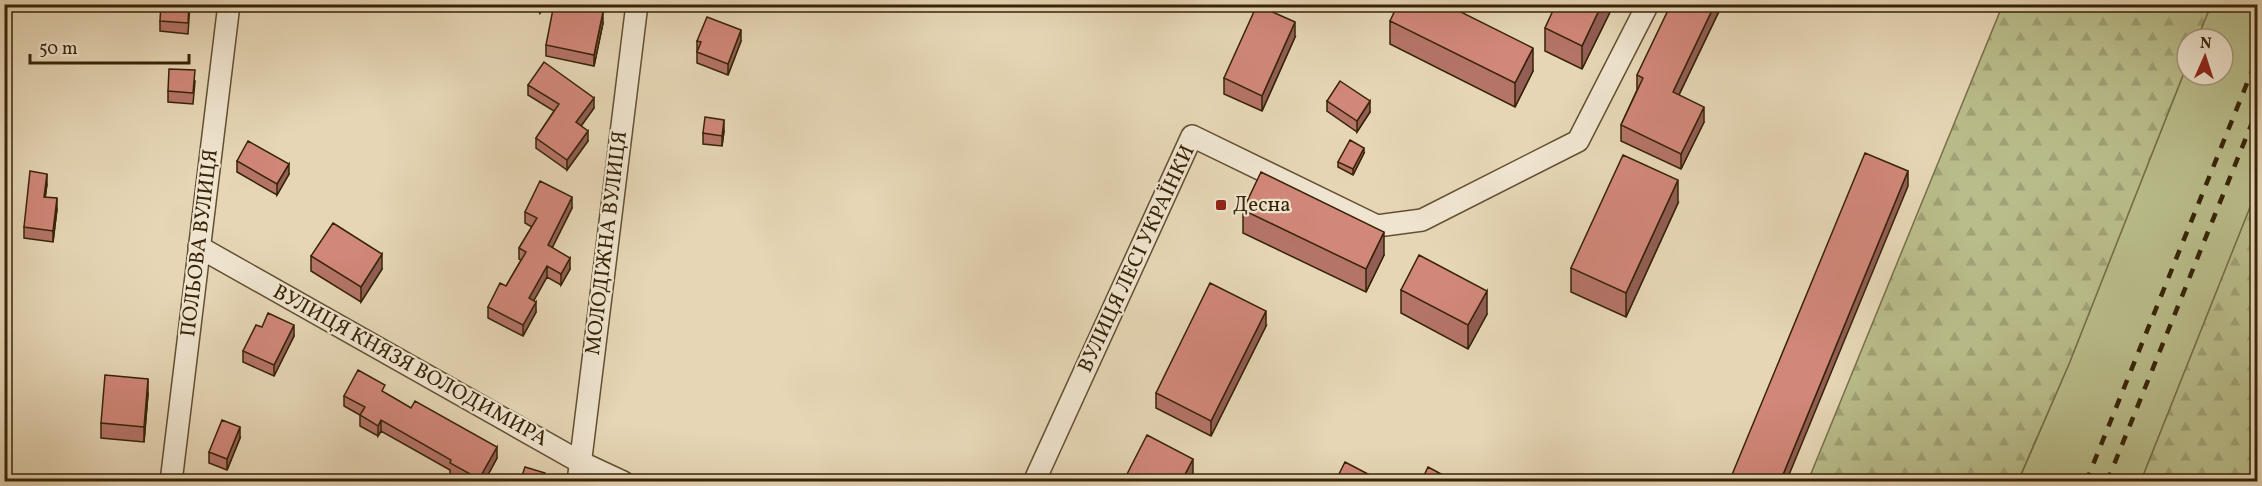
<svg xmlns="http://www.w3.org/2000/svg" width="2262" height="486" font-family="Vollkorn,serif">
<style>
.green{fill:#b9bd8b;stroke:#787049;stroke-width:1.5}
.forest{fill:url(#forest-firs);stroke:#787049;stroke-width:1.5}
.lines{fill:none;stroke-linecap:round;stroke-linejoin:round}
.minor-casing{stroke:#635032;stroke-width:24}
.minor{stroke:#efe4cf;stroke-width:21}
.rail{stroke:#372407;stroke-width:4.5;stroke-dasharray:10 10;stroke-linecap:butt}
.wall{fill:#b47468;stroke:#372407;stroke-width:1.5}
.shaded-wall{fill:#925e55;stroke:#372407;stroke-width:1.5}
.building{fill:#d18779;stroke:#372407;stroke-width:1.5}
.poi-dot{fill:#8f2418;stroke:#efe4cf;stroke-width:2}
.labels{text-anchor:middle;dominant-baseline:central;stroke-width:4.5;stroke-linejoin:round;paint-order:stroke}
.poi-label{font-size:21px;fill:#372407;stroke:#efe4cf;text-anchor:start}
.street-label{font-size:21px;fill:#372407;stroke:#efe4cf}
</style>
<defs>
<pattern id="forest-firs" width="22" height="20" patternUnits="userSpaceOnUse" patternTransform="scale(1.5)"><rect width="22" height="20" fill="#b9bd8b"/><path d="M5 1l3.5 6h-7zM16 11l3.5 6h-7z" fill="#a0a276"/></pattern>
</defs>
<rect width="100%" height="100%" fill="#e6d6b5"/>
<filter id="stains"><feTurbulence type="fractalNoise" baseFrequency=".00333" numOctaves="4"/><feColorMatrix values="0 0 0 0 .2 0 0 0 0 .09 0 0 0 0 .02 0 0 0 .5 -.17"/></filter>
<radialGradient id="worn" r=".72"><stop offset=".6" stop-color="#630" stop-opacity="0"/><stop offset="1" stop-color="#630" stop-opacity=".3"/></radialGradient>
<path class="green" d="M2211 5H2257V190L2141 481 2018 482 2069 364 2187 65V75H2223V39H2197Z"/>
<path class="forest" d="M2003 4 2211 5 2197 39H2187V65L2069 364 2018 481H1808Z
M2257 190V481H2141Z"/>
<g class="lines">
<defs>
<path id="minor" d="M199 247 580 462 623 482
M171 482 229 4
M578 482 637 4
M1034 482 1192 136 1377 226 1422 220 1578 141 1648 4"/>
</defs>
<use href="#minor" class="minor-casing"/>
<use href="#minor" class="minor"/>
<path class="rail" d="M2086 482 2258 56
M2107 482 2258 108"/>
</g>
<path class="wall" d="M190 4 188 34 160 31V21Z
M529 4H547L540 13Z
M1614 4 1582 69 1545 51V28Z
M1721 4V7L1679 95 1704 122 1681 169 1621 141V125L1637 90V75Z
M1390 21 1533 71 1515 107 1390 44Z
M603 23 594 66 546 56V45Z
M1295 37 1262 111 1224 94V78Z
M697 41H741L728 75 697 63Z
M195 81 193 104 168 102V91Z
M528 85 594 108 581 126 588 141 567 170 536 148V138L554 111 528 95Z
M1327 101 1370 112 1357 132 1327 111Z
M724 131 722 146 703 144V133Z
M1364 153 1353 175 1338 167V162Z
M237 161 289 174 277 195 237 172Z
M47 184 45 197 57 209 53 242 24 238V227Z
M1678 203 1626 317 1571 292V268Z
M572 208 552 248 570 269 561 285 547 277 534 300 536 312 523 336 488 318V307L506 286 521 260 519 259V248L532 227 525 223V212Z
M1243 210 1384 255 1366 292 1243 233Z
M311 256 382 269 361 302 311 271Z
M1401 290 1487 314 1468 349 1401 313Z
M1266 326 1211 436 1156 408V393Z
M262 327 294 336 274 376 243 362V351Z
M385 393 497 458 484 482H464L450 474V470L381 431 378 436 360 426V415L344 406V396Z
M148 394 144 442 101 438V423Z
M240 438 227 470 209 463V452Z"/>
<path class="shaded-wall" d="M540 4H547L540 13Z
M1602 4H1614L1582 69V46Z
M1715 4H1721V7L1673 107V92Z
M603 12V23L594 66V55Z
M1295 22V37L1262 111V96Z
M741 30V41L728 75V64Z
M1533 48V71L1515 107V83Z
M594 98V108L576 133V122Z
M1370 101V112L1357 132V121Z
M1704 107V122L1681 169V154Z
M724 120V131L722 146V136Z
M588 131V141L567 170V160Z
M1364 148V153L1353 175V169Z
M289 164V174L277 195V184Z
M1908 171V186L1786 482H1780Z
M47 174V184L44 208V197Z
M1678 180V203L1626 317V293Z
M572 197V208L548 256V245Z
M57 198V209L53 242V231Z
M1384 232V255L1366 292V269Z
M382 254V269L361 302V287Z
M570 258V269L561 285V274Z
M547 266V277L529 309V298Z
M1487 291V314L1468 349V325Z
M536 302V312L523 336V325Z
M1266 311V326L1211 436V421Z
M294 325V336L274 376V365Z
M148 379V394L144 442V427Z
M381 420V431L378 436V426Z
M240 427V438L227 470V459Z
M497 447V458L484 482H479V479Z
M1193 459V474L1189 482H1181Z"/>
<path class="building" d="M161 4H189L188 23 160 21Z
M554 4H562L603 12 594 55 546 45Z
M1398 4H1445L1533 48 1515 83 1390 21Z
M1556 4H1602L1582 46 1545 28Z
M1671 4H1715L1673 92 1704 107 1681 154 1621 125 1643 78 1637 75Z
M1257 5 1295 22 1262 96 1224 78Z
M707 17 741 30 728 64 697 52 701 42 697 41Z
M544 62 594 98 576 122 588 131 567 160 536 138 559 104 528 85Z
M169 69 195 70 193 93 168 91Z
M1340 81 1370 101 1357 121 1327 101Z
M705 117 724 120 722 136 703 133Z
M1350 140 1364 148 1353 169 1338 162Z
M248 141 289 164 277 184 237 161Z
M1865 153 1908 171 1780 482H1729Z
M1623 155 1678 180 1626 293 1571 268Z
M30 171 47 174 44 197 57 198 53 231 24 227Z
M1261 172 1384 232 1366 269 1243 210Z
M540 181 572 197 548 245 570 258 561 274 547 266 529 298 536 302 523 325 488 307 500 283 506 286 526 252 519 248 537 218 525 212Z
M333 223 382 254 361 287 311 256Z
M1419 255 1487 291 1468 325 1401 290Z
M1210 283 1266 311 1211 421 1156 393Z
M268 313 294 325 274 365 243 351 256 325 262 327Z
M358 370 385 385 382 391 411 408 415 401 497 447 479 479 450 463 451 460 381 420 378 426 360 415 365 407 344 396Z
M105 375 148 379 144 427 101 423Z
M222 420 240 427 227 459 209 452Z
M1147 435 1193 459 1181 482H1123Z
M1345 462 1383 482H1335Z
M525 467 545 473 543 482H520Z
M1428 467 1456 482H1421Z
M214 477 232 480V482H213Z
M317 478 323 482H315Z"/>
<rect class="poi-dot" x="1215" y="199" width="12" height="12" rx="3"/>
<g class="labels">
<g class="poi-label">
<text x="1233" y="205">Десна</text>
</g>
<g class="street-label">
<text transform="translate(200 243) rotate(-83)">ПОЛЬОВА ВУЛИЦЯ</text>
<text transform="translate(607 243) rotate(-83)">МОЛОДІЖНА ВУЛИЦЯ</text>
<text transform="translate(1137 259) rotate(-65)">ВУЛИЦЯ ЛЕСІ УКРАЇНКИ</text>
<text transform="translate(410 366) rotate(29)">ВУЛИЦЯ КНЯЗЯ ВОЛОДИМИРА</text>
</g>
</g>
<rect width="2262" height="486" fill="none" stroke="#e6d6b5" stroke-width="24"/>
<rect x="6" y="6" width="2250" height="474" fill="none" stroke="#372407" stroke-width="3"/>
<rect x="12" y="12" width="2238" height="462" fill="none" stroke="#372407" stroke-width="1.5"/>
<g transform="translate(2205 57) rotate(3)"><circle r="28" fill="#efe4cf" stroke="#a5977f" stroke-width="1.5"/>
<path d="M0-4.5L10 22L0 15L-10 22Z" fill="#8f2418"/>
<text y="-9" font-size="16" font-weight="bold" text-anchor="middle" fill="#372407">N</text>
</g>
<path d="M30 54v9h159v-9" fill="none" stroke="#372407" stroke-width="3"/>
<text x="39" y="54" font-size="18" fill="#372407" stroke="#efe4cf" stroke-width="4.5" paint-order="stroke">50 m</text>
<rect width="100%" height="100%" filter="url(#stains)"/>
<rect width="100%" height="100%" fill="url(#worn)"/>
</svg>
